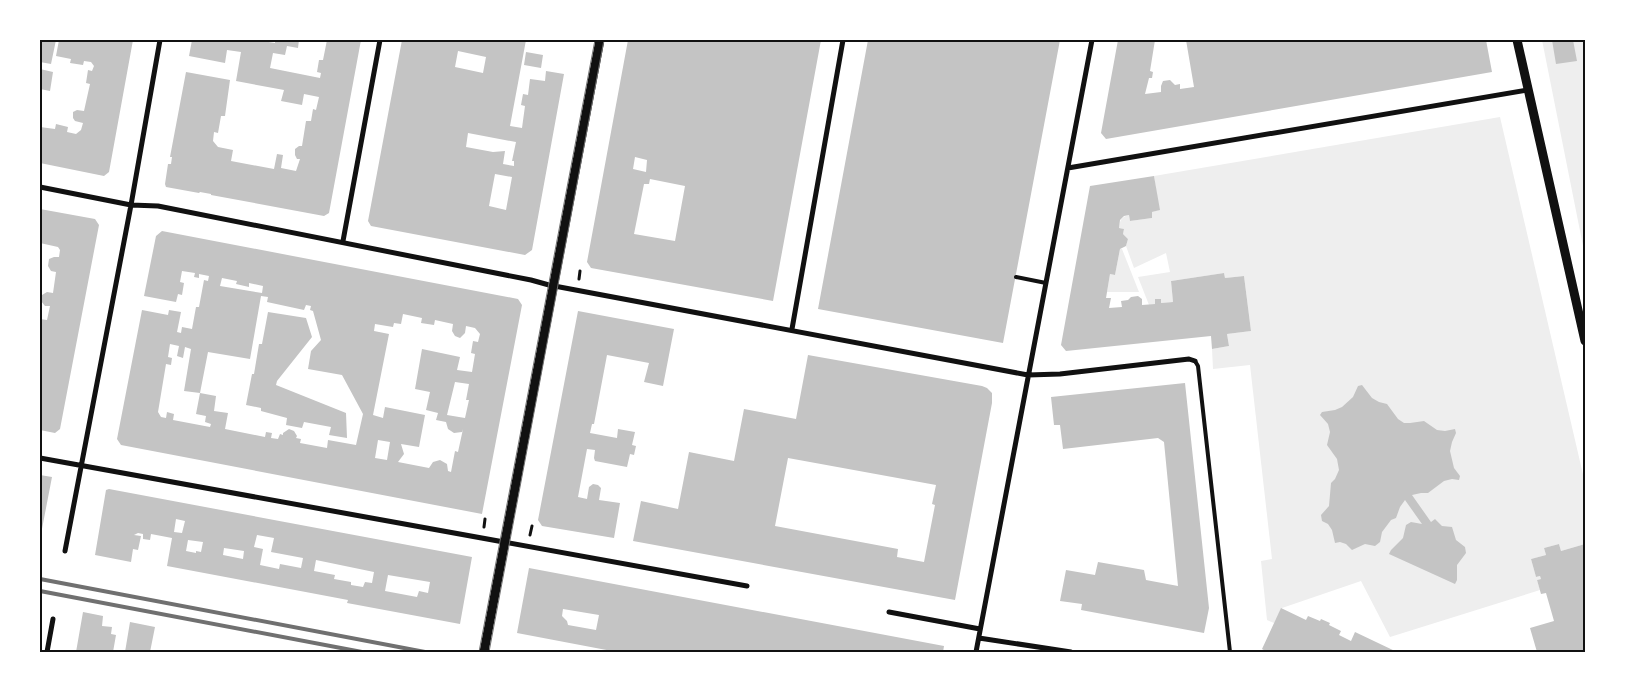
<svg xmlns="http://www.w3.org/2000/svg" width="1625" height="692" font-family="'Exo 2',sans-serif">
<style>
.green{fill:#eee}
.building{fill:#c4c4c4;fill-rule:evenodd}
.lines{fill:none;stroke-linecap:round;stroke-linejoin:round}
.path{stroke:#111;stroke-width:3}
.service{stroke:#111;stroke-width:4}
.minor{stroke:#111;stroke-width:5}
.tertiary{stroke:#111;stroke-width:9}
.tram{stroke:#707070;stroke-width:1}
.rail{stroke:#707070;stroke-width:4}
.neatline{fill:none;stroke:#111;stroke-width:2}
</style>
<rect width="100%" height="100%" fill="#fff"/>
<path class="green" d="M1542 40H1585V256Z
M1500 117 1585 483V544L1561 551 1559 544 1544 548 1546 555 1531 559 1536 577 1540 576 1541 579 1537 580 1540 590 1390 637 1361 581 1282 608 1274 623 1267 620 1261 561 1272 559 1250 365 1213 369 1212 349 1229 346 1227 334 1251 331 1244 276 1225 278 1224 273 1171 281 1173 302 1161 303V299H1155V304L1149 305 1138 277 1170 272 1166 253 1134 268 1126 246 1128 239 1123 234 1124 229 1119 228C1120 220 1121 217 1129 215L1130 221 1152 218V212L1159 210 1154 176Z
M1120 249H1122L1139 292H1107L1110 274 1115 275Z"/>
<path class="building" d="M40 40H56L51 64 40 62Z
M59 40H133L109 172 104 176 40 163V127L55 129 56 124 68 127 67 132 76 134 81 130 83 123 75 121 73 118V112L77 110 84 111 90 84 86 83 88 70 92 71 94 66 91 62 84 61 83 65 70 63 71 59 56 56Z
M192 40H256L275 43V40H299L298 48 287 46 285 55 273 53 270 68 320 78 321 73 317 72 319 60H323L327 40H361L329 213 324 216 211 195V194L200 192 199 193 166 187 165 184 168 164H171L172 157H170L186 72 230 80 225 116H221L218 133 214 132 213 141 218 147 233 150 231 161 274 169 277 154 283 155 281 168 296 171 300 159H297L295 155V149L299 146H302L306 121H311L313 109 316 110 319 97 304 94 302 105 281 101 284 90 236 81 241 52 227 50 225 63 189 56Z
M402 40H526L510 126 522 128 525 106 521 105 523 94 528 95 530 79 545 81 546 71 564 74 532 250 525 255 371 226 368 221ZM458 51 486 57 483 73 455 67ZM468 133 516 142 512 161H514V166L503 164 505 151 493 152 466 147ZM495 174 512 177 506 210 489 206Z
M628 40H821L773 301 591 268 587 262ZM635 157 647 160 646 172 633 169ZM650 179 685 186 675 241 634 234 644 184H649Z
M868 40H1060L1003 343 818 309Z
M1118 40H1155L1150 71 1153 72 1152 78H1149L1145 94 1161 92V86L1163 81 1170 80 1175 85 1180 84V89L1194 87 1186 40H1486L1492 72 1106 139 1101 133Z
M1552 40H1573L1577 61 1556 64Z
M526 52 543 55 541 68 524 65Z
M40 69 53 72 50 91 40 89Z
M1154 176 1160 210 1152 212V218L1130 221 1129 215 1124 216 1120 220 1119 228 1124 229 1123 234 1128 239 1126 246 1120 249 1115 275 1110 274 1106 298H1111L1109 308 1122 307 1121 301 1128 300 1131 297 1138 296 1142 299V305L1155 304V299H1161V303L1173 302 1171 281 1224 273 1225 278 1244 276 1251 331 1227 334 1229 346 1212 349 1211 336 1066 351 1061 345 1090 186Z
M40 209 95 219 99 225 60 429 55 433 40 430V319L47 320 50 306H45L41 301 42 295 47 292 53 293 56 272 51 271 48 266 49 259 54 257H59L60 250 58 247 40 243Z
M162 231 518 299 522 305 482 514 121 445 117 439 142 310 168 315 169 310 181 312 177 332 181 333 182 327 192 329 196 307H199L204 280 208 281 209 276 199 274V278L194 277 195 273 182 271 180 282 184 283 182 295 178 294 176 302 144 296 156 236ZM222 278 237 281 236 284 249 287V283L263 286 262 293 220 286ZM261 296 268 297 267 302 304 310 306 305 311 306 310 310 313 311 321 340 311 351 308 369 342 375 363 414 356 445 328 440 327 448 300 443 301 439 296 438 297 436 294 431 289 429 283 433V435L280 434 278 439 271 438 272 433 266 432 265 437 225 429 228 413 214 411 216 396 200 393 196 414 206 416 205 422 211 424 210 427 173 420 174 414 167 412 166 418 161 417 158 412 166 364 171 365 172 358 168 357 170 344 179 346 177 356 183 358 185 347 191 349 184 391 200 393 208 352 250 359ZM403 314 422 318 421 323 434 325 435 320 453 324 452 331 455 336 460 338 465 333 466 326 475 328 480 334 478 342 473 341 471 353 475 354 472 372 457 370 460 357 422 349 415 389 430 392 426 410 438 413 436 420 446 422 448 429 454 433 462 432 463 429 458 452 455 451 451 472 448 471 447 464 440 460 433 462 429 468 398 462 404 454 401 444 419 447 425 415 385 407 383 418 373 415 389 334 374 331 375 324 393 327 394 323 401 324ZM455 382 469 384 466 400H469L465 418 447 415ZM378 440 390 442 387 460 375 458Z
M578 311 674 329 663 386 644 382 649 363 607 355 594 424H592L590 433 617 438 618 429 635 432 632 445 636 446 634 455 630 454 627 467 595 461 594 458 595 450 587 449 578 497 587 499 589 487 593 484 598 485 601 488 599 500 620 503 614 538 542 526 538 520Z
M268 312 306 318 312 337 277 381 276 385 346 413 347 438 329 435 331 427 304 422 302 428 286 425 287 418 261 411V408L246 405 252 374H254L259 344H262Z
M808 355 982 386 987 388 992 393V403L955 600 633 541 641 501 678 509 689 452 734 461 744 409 796 419ZM788 458 936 485 932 504 935 505 924 562 897 557 898 549 775 526Z
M1185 383 1209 608 1204 633 1081 610 1082 604 1060 601 1066 570 1095 575 1098 562 1144 570 1146 580 1178 586 1164 442 1158 438 1063 449 1060 425H1054L1051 397Z
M1362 385 1372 398 1379 402 1387 404 1398 419 1404 423H1410L1424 421 1437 430 1445 431 1455 429 1456 433 1452 442 1450 451 1454 468 1460 476 1459 480 1452 479 1444 481 1428 493H1421L1412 495 1431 522 1435 519 1442 526 1452 527 1456 540 1465 547 1466 553 1457 565V580L1455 584 1389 554 1391 550 1403 538 1406 525 1411 522 1422 524 1405 500 1400 507 1396 518 1391 520 1382 532 1380 542 1375 546 1365 544 1352 550 1346 544 1340 542 1335 543 1332 530 1328 524 1322 521 1321 515 1329 506 1331 483 1335 479 1339 470 1337 459 1327 445 1330 432 1328 424 1320 415 1322 412 1335 410 1342 407 1353 397 1358 386Z
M40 475 52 477 41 534H40Z
M109 489 472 557 460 624 347 603 348 600 167 566 172 538 151 534 150 540 143 539V534L138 533 134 535 141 536 138 550 133 549 131 562 95 555 106 490ZM176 519 185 521 182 533 174 532ZM257 535 274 538 271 552 303 558 301 568 280 564 279 569 260 565 263 549 254 547ZM188 540 203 542 201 552 196 551V553L186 551ZM224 548 244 551 243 559 223 555ZM316 560 374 572 372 583 365 582 363 587 351 585V582L334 579 335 575 314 571ZM388 575 430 582 428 593 419 591 417 597 385 591Z
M1559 544 1561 551 1585 544V652H1537L1530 628 1554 621 1546 593 1541 594 1537 580 1541 579 1540 576 1536 577 1531 559 1546 555 1544 548Z
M529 568 944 646 943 652H617L517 633ZM563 609 599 615 596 630 568 625 567 621 562 616Z
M1281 608 1306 620 1308 616 1320 621 1321 619 1330 623 1329 625 1341 631 1339 635 1351 641 1355 632 1397 652H1267L1262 649Z
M83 612 103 616 102 626 112 627 111 634 116 635 113 652H76Z
M130 622 155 627 150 652H125Z"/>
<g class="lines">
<path class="path" d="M579 279 580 271
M484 527 485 519
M530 535 532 526"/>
<path class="service" d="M1016 277 1046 283
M1195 361 1198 366 1230 652"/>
<path class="minor" d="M1068 168 1527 90
M40 187 131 205 158 206 531 280 549 285 1028 375 1060 374 1189 359 1195 361
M343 241 380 40
M792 329 843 40
M40 458 747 586
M65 551 131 205 160 40
M889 612 980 629
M979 638 1071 652
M47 652 53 619
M976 652 1092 40"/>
<path class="tertiary" d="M1517 40 1585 341
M484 652 600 40"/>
<path class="tram" d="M479 652 595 40
M489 652 604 40"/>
<path class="rail" d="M40 579 425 652
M40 591 362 652"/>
</g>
<rect width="1625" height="692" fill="none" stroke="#ffffff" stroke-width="82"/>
<rect x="41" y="41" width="1543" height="610" class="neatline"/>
</svg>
